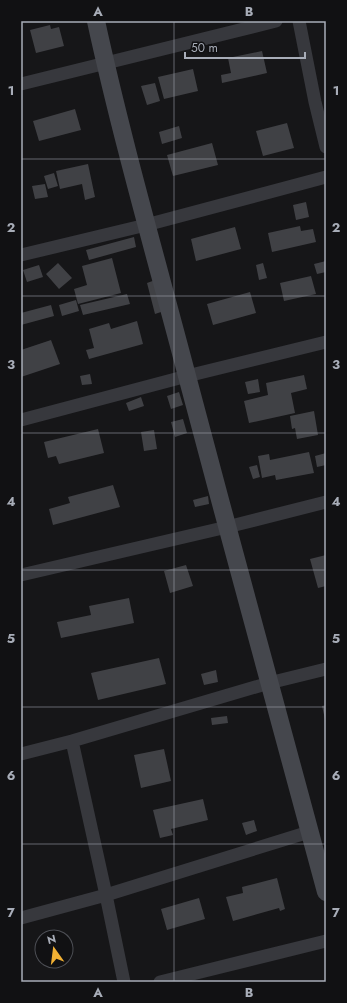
<svg xmlns="http://www.w3.org/2000/svg" width="347" height="1003" font-family="Jost,sans-serif">
<style>
.building{fill:#404145}
.lines{fill:none;stroke-linecap:round;stroke-linejoin:round}
.street{stroke:#37383d;stroke-width:13}
.secondary{stroke:#45474d;stroke-width:18}
.grid{fill:none;stroke:#a8adb8;stroke-width:1;stroke-opacity:0.55}
.neatline{fill:none;stroke:#a8adb8;stroke-width:1.5}
.grid-label{font-size:13px;text-anchor:middle;font-weight:bold;fill:#a8adb8}
</style>
<rect width="100%" height="100%" fill="#161618"/>
<path class="building" d="M50 25 51 29 59 27 64 46 36 53 30 30Z
M262 51 267 73 222 83 221 75 231 73 228 58Z
M193 69 198 91 164 99 158 77Z
M155 83 160 101 147 105 141 86Z
M75 109 81 130 39 141 33 121Z
M287 123 294 148 263 156 256 131Z
M179 126 182 138 162 144 159 132Z
M212 143 218 165 173 176 167 155Z
M88 164 95 197 85 200 82 184 60 189 56 171Z
M54 173 58 186 48 189 44 176Z
M45 184 48 197 35 199 32 186Z
M306 202 309 217 296 220 293 205Z
M300 226 301 231 313 229 316 242 272 252 268 233Z
M235 227 241 249 196 261 191 239Z
M134 237 136 247 89 260 86 250Z
M112 258 121 293 78 304 74 289 87 285 82 266Z
M326 261V272L317 274 314 264Z
M58 263 72 278 59 289 46 274Z
M263 263 267 278 259 280 256 265Z
M39 265 43 277 27 282 23 270Z
M311 276 316 294 284 301 280 283Z
M158 279 167 310 155 314 147 283Z
M250 292 256 313 213 325 207 304Z
M127 294 130 304 83 315 80 305Z
M76 300 79 311 62 316 59 305Z
M51 305 54 316 21 325V313Z
M137 321 143 344 89 359 86 350 94 348 89 329 109 323 111 329Z
M51 340 60 364 21 377V350Z
M90 374 92 384 82 385 80 376Z
M304 375 307 389 291 393 295 413 249 423 244 401 268 395 266 383Z
M258 379 260 392 248 394 245 382Z
M179 392 183 405 171 409 167 396Z
M141 397 144 406 129 411 126 403Z
M314 411 318 435 297 439 295 428 292 429 290 416Z
M183 419 187 433 175 437 171 422Z
M98 429 104 453 59 464 56 456 48 458 44 442Z
M154 430 157 449 144 451 141 432Z
M309 452 314 473 276 480 275 475 262 478 258 456 269 454 270 460Z
M326 453V465L317 467 315 456Z
M257 465 260 477 253 479 249 467Z
M113 485 120 507 53 525 49 509 70 503 68 497Z
M208 496 209 504 195 507 193 500Z
M326 555V586L318 588 310 559Z
M186 565 193 586 170 593 164 571Z
M129 598 134 623 61 638 57 622 91 615 89 606Z
M159 658 166 684 98 700 91 673Z
M216 670 218 682 204 685 201 674Z
M326 705V719H325L322 706Z
M227 716 228 723 212 725 211 718Z
M164 749 171 781 141 788 134 755Z
M203 799 208 820 171 829 173 835 160 838 153 810Z
M254 820 257 831 246 835 242 823Z
M277 878 285 909 280 911 279 908 233 921 226 897 243 893 242 887Z
M199 898 205 919 167 930 161 909Z"/>
<g class="lines">
<path class="street" d="M299 21 315 102 326 147
M21 84 276 21
M21 255 146 225 326 177
M21 420 187 376 326 342
M21 575 227 527 326 502
M72 741 106 895 124 982
M21 754 72 741 269 683 326 669
M21 918 106 895 309 832
M160 982 326 941"/>
<path class="secondary" d="M96 21C122 140 156 258 187 376 233 548 278 720 326 892"/>
</g>
<path class="grid" d="M174 21V982M21 159H326M21 296H326M21 433H326M21 570H326M21 707H326M21 844H326"/>
<rect width="347" height="1003" fill="none" stroke="#111113" stroke-width="44"/>
<g transform="translate(54 949) rotate(346)"><circle r="19" fill="#111113" stroke="#4d4f55"/>
<path d="M0-3L7 15L0 10L-7 15Z" fill="#f2b134"/>
<text y="-6" font-size="11" font-weight="bold" text-anchor="middle" fill="#a8adb8">N</text>
</g>
<path d="M185 52v6h120v-6" fill="none" stroke="#a8adb8" stroke-width="2"/>
<text x="191" y="52" font-size="12" fill="#a8adb8" stroke="#111113" stroke-width="3" paint-order="stroke">50 m</text>
<rect x="22" y="22" width="303" height="959" class="neatline"/>
<g class="grid-label">
<text x="98" y="16">A</text>
<text x="249" y="16">B</text>
<text x="11" y="95">1</text>
<text x="336" y="95">1</text>
<text x="11" y="232">2</text>
<text x="336" y="232">2</text>
<text x="11" y="369">3</text>
<text x="336" y="369">3</text>
<text x="11" y="506">4</text>
<text x="336" y="506">4</text>
<text x="11" y="643">5</text>
<text x="336" y="643">5</text>
<text x="11" y="780">6</text>
<text x="336" y="780">6</text>
<text x="11" y="917">7</text>
<text x="336" y="917">7</text>
<text x="98" y="997">A</text>
<text x="249" y="997">B</text>
</g>
</svg>
